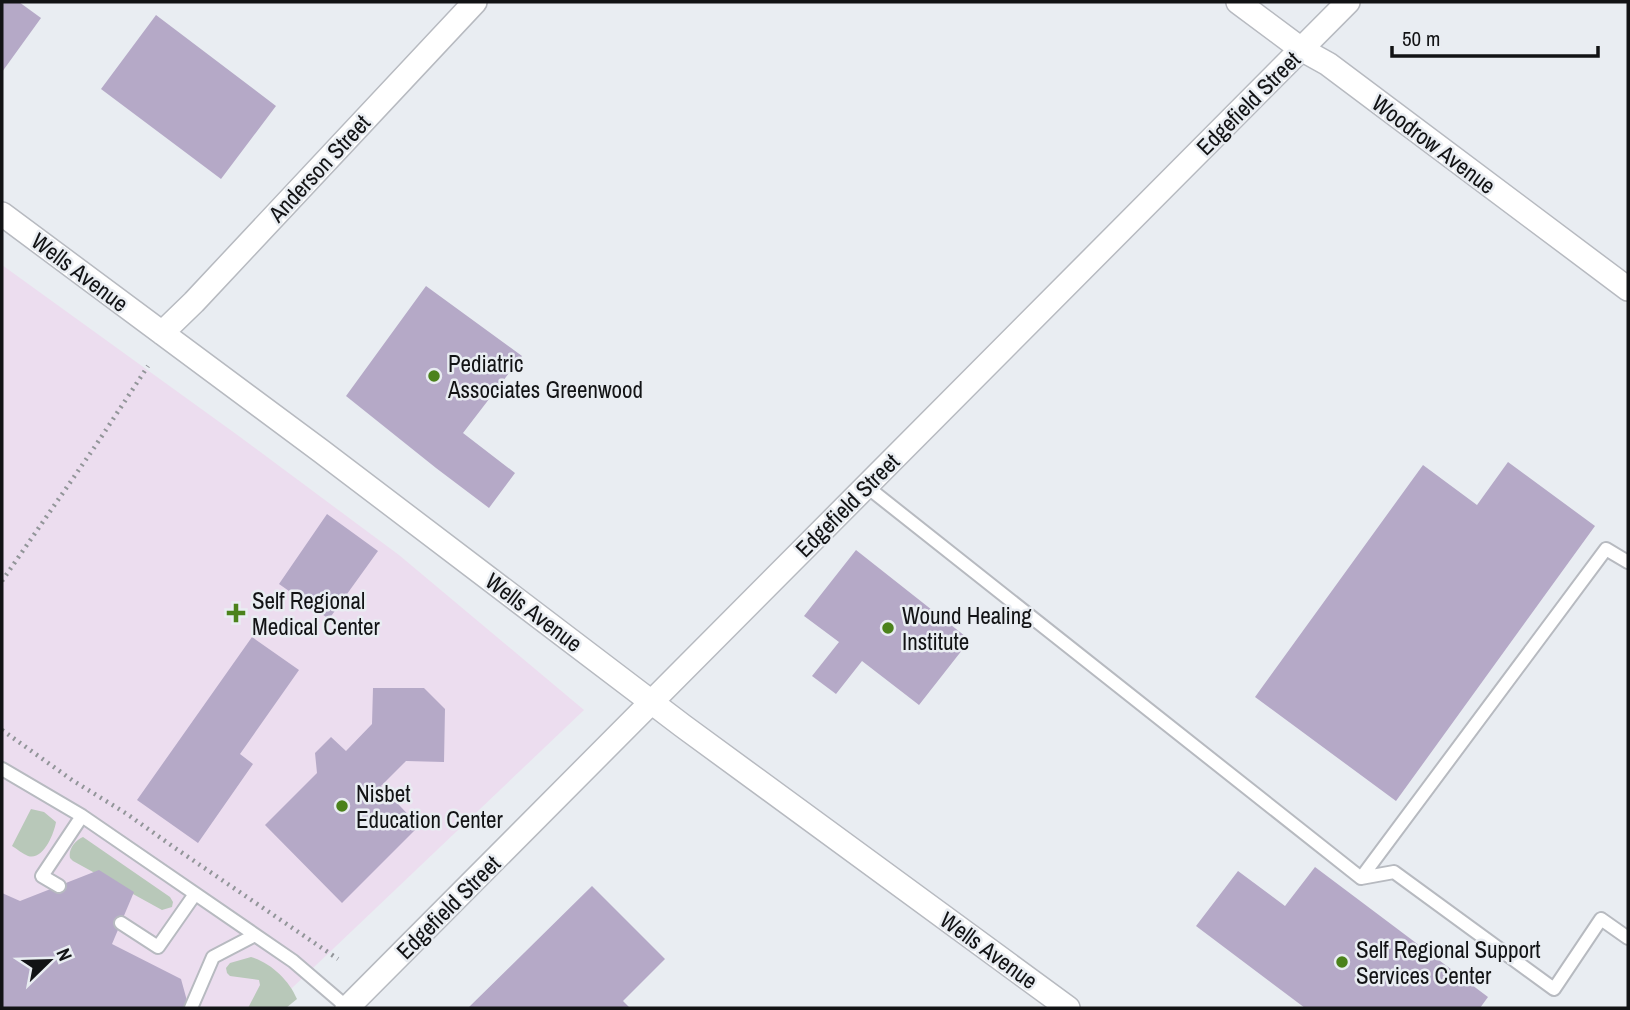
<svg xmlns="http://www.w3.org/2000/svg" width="1630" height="1010" font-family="'Archivo Narrow',sans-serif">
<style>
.medical{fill:#ecddef}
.green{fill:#b8c8b9}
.building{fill:#b5a9c7}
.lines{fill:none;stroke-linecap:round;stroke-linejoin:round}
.lane-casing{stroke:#b7bac0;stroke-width:16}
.street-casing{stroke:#b7bac0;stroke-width:26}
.path{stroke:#929599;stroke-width:4.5;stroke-dasharray:2 5;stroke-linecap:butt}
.lane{stroke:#fff;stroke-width:12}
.street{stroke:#fff;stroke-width:23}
.poi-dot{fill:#4b821b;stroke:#e9edf2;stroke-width:2.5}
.labels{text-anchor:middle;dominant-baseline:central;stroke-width:5;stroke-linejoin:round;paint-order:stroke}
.street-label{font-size:23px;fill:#121315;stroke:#e9edf2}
.poi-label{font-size:23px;fill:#121315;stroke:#e9edf2;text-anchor:start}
</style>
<rect width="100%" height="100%" fill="#e9edf2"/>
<path class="medical" d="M2 265 236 434 399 555 584 710 271 1008H2Z"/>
<path class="green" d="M31 809 44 812 56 822C54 834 43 861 28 856 23 854 17 849 12 846Z
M83 837 170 897 173 902 172 907 162 910 73 861 70 858C68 850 75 840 83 837Z
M251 957C271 963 289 980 297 999L286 1008H248L260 985 259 980 230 976 227 973 226 968 230 963Z"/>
<path class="building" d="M2 2H19L41 18 2 72Z
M156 15 276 106 221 179 101 89Z
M426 286 522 356 463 433 515 473 489 508 436 468 346 396Z
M1508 462 1595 526 1396 801 1255 697 1423 465 1477 505Z
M327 514 378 551 329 619 279 584Z
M856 550 970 640 919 705 862 661 836 694 812 676 839 642 804 616Z
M252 637 299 670 240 754 253 764 198 843 137 800Z
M373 688H424L445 709 444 762 406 761 381 786 419 826 342 903 265 825 317 773 315 753 331 737 346 751 372 724Z
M1315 867 1488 997 1480 1008H1305L1196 926 1238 871 1285 906Z
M99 870 134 892 112 944 181 979 189 1008H2V893L20 901Z
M592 886 665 959 623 1001 630 1008H468Z"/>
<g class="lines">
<defs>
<path id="lane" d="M866 486 1361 878 1394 872 1554 989 1601 919 1628 938
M2 769 82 816 293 961 348 1008
M1361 878 1606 549 1628 562
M59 886 42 876 82 816
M121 923 158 947 195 894
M191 1008 213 957 255 935"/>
<path id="street" d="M1238 2 1301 49 1328 64 1628 289
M2 214 321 451 683 726 1068 1008
M162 333 194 302 475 2
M347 1008 1348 2"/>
</defs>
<use href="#lane" class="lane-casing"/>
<use href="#street" class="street-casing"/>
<path class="path" d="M2 581 96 445 148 366
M2 730 72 780 127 814 175 848 338 959"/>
<use href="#lane" class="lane"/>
<use href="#street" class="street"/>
</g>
<g class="poi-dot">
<circle cx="434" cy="376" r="7"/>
<path d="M232.5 602.5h7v7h7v7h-7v7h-7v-7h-7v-7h7z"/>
<circle cx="888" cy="628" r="7"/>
<circle cx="342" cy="806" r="7"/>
<circle cx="1342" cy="962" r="7"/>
</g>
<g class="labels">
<g class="street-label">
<text transform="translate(1248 103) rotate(-45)">Edgefield Street</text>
<text transform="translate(1434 144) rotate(37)">Woodrow Avenue</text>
<text transform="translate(319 168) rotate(-47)">Anderson Street</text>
<text transform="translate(80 272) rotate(37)">Wells Avenue</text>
<text transform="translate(847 505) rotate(-45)">Edgefield Street</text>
<text transform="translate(534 612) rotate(37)">Wells Avenue</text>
<text transform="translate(448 907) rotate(-45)">Edgefield Street</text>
<text transform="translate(989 950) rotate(36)">Wells Avenue</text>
</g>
<g class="poi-label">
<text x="448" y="363">Pediatric<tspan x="448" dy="26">Associates Greenwood</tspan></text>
<text x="252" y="600">Self Regional<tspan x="252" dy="26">Medical Center</tspan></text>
<text x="902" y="615">Wound Healing<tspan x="902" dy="26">Institute</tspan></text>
<text x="356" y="793">Nisbet<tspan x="356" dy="26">Education Center</tspan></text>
<text x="1356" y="949">Self Regional Support<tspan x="1356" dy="26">Services Center</tspan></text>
</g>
</g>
<rect width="1630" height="1010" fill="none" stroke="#121315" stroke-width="7"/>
<g transform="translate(49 961) rotate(67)" stroke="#e9edf2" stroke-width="5" paint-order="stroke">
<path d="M0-5L12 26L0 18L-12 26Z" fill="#121315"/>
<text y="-10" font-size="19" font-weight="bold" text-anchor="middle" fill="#121315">N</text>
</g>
<path d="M1392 46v10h206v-10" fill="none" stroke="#121315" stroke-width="3.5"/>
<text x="1402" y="46" font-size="21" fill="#121315" stroke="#e9edf2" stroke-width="5" paint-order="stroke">50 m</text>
</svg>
